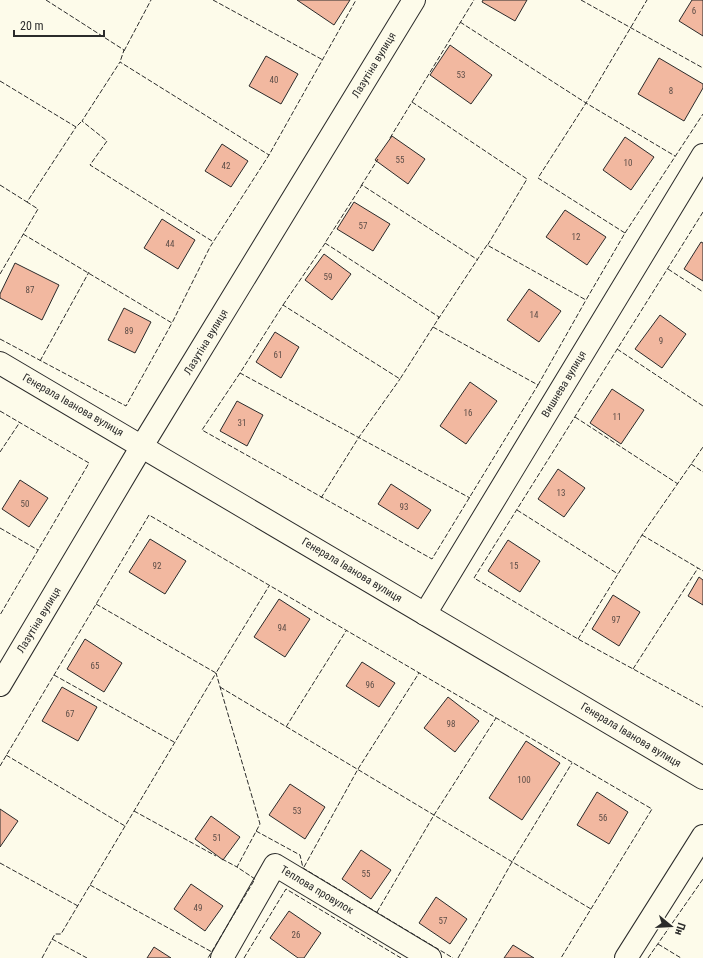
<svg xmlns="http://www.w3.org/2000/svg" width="703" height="958" font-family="'Roboto Condensed',sans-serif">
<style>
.building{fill:#f2b8a0;stroke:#2b2b2b}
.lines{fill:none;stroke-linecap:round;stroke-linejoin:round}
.street-casing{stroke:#2b2b2b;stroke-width:24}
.secondary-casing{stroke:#2b2b2b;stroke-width:24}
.street{stroke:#fdfbea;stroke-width:22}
.secondary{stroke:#fdfbea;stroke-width:22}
.fence{stroke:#2b2b2b;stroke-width:1;stroke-dasharray:5 2;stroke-linecap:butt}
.labels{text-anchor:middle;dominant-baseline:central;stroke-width:3;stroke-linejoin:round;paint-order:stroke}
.number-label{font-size:9px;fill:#5d4e48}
.street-label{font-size:11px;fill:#2b2b2b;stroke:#fdfbea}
</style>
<rect width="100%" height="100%" fill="#fdfbea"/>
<path class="building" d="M297 0H350L334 25Z
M483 0H527L515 21 482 2Z
M692 0H703V36L679 21Z
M450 45 492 75 471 104 430 75Z
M266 56 298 74 281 104 249 86Z
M659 58 703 84V88L684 121 638 94Z
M392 136 425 159 408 184 375 160Z
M625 137 654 157 631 190 603 170Z
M222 144 248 161 231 187 205 171Z
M354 202 390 224 373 251 337 229Z
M565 210 606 237 587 265 546 237Z
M162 219 195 240 178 269 144 248Z
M701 242 703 243V281L684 269Z
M324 254 351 274 332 300 305 280Z
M15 263 59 285 42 320 0 298V294Z
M529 289 561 311 539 342 507 320Z
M124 308 151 322 135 353 108 340Z
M660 315 686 334 662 368 635 349Z
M275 332 299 347 281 378 256 362Z
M470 382 497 401 466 444 440 426Z
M612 389 644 410 621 444 590 423Z
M237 401 263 415 247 446 220 431Z
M558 469 585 488 564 517 538 499Z
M20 480 48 498 29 527 2 509Z
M391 484 431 510 418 529 378 504Z
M150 539 186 561 165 594 129 572Z
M508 540 540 561 520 592 488 571Z
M699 577 703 580V605L688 596Z
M613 595 640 612 619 646 592 629Z
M279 599 310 619 285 657 254 637Z
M85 639 122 663 104 692 67 669Z
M362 662 395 683 379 707 346 686Z
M62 687 97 707 78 741 42 721Z
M448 697 479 721 455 752 424 728Z
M526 741 560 763 522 820 489 798Z
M290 784 325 807 305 839 269 815Z
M597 792 628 812 609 844 577 825Z
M0 809 18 821 0 847Z
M211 816 240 837 223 860 195 839Z
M361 850 391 870 371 899 342 879Z
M191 884 223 906 205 931 174 909Z
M436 897 467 919 450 944 419 923Z
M289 911 321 933 304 958H298L270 938Z
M513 945 534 958H504Z
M154 947 171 958H147Z"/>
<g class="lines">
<defs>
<path id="street" d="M425 614 703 155
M0 685 142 446 414 0
M222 958 275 865 430 958
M626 958 703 836"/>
<path id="secondary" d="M0 363 703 778"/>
</defs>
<use href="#street" class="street-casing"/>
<use href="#secondary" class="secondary-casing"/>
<use href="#street" class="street"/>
<use href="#secondary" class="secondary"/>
<path class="fence" d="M46 0 124 50 120 62
M213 0 323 60
M581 0 703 68
M460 22 586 103 675 156
M124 51 151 0
M0 81 76 127 82 121
M412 102 527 179 487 246
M390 138 474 0
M0 185 27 202 76 127
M361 186 378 159
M703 212 474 578 578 639 703 707
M625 233 703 114
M23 234 172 323 210 247 269 155 356 0
M212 241 90 165 107 141 82 121 120 62 269 155
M668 269 703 292
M0 274 38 209 27 202
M283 305 326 242
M438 319 439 317 325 243 362 185 478 260
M433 327 400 379 283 305 240 373 470 498
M0 339 126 406 172 323
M617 349 703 406
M40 361 89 272
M240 373 202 430 432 559 538 385 433 327 487 245 586 300 625 233 538 178 586 103 647 0
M538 385 586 300
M0 411 89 463 0 615
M575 417 678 484
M0 452 20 422
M691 464 703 472
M321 498 359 437 400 379
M517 510 618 574
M0 528 38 550
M642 535 703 571
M96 604 216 673 269 586
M578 639 642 535 703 447
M633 669 698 568
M54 675 174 742
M220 687 591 909
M286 727 346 631
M6 755 125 826
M0 766 149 515 652 809 561 958
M134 811 216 856
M256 831 300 855 303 868 453 958
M222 859 237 867
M0 863 78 906
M304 867 358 769 419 673
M90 885 212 952
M377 912 434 815 496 718
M52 939 87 958
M658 944 681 958
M42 958 55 934H61L216 673 260 824 237 867 255 879 208 958
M244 958 286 889 401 958
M458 958 512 862 572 763
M648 958 703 879"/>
</g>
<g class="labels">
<g class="number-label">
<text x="694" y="11">6</text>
<text x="461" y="75">53</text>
<text x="274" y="80">40</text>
<text x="671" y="91">8</text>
<text x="400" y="160">55</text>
<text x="628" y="163">10</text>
<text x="226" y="166">42</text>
<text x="363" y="226">57</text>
<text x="576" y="237">12</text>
<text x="170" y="244">44</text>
<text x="328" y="277">59</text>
<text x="30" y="290">87</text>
<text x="534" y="315">14</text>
<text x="129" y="331">89</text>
<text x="661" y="341">9</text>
<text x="278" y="355">61</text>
<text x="468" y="413">16</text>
<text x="617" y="417">11</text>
<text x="242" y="423">31</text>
<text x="561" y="493">13</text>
<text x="25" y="504">50</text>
<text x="404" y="507">93</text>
<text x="157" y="566">92</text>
<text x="514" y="566">15</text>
<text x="616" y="620">97</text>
<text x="282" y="628">94</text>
<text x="95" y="666">65</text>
<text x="370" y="685">96</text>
<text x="70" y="714">67</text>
<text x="451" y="724">98</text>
<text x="524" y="780">100</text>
<text x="297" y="811">53</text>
<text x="603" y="818">56</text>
<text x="217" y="838">51</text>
<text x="366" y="874">55</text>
<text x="198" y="908">49</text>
<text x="443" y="921">57</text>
<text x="296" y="935">26</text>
</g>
<g class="street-label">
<text transform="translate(374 65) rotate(-59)">Лазутіна вулиця</text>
<text transform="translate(206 342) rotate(-59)">Лазутіна вулиця</text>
<text transform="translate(564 384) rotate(-59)">Вишнева вулиця</text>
<text transform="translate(73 405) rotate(30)">Генерала Іванова вулиця</text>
<text transform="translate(352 570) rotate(31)">Генерала Іванова вулиця</text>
<text transform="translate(39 620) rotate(-59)">Лазутіна вулиця</text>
<text transform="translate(631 735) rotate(31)">Генерала Іванова вулиця</text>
<text transform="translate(317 890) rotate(31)">Теплова провулок</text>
</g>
</g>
<g transform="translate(671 926) rotate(108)" stroke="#fdfbea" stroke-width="3" paint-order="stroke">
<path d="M0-3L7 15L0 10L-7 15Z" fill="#2b2b2b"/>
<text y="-6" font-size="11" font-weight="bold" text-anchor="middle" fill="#2b2b2b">Пн</text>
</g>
<path d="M14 30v6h90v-6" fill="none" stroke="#2b2b2b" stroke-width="2"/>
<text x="20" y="30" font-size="12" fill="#2b2b2b" stroke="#fdfbea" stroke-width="3" paint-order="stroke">20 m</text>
</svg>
